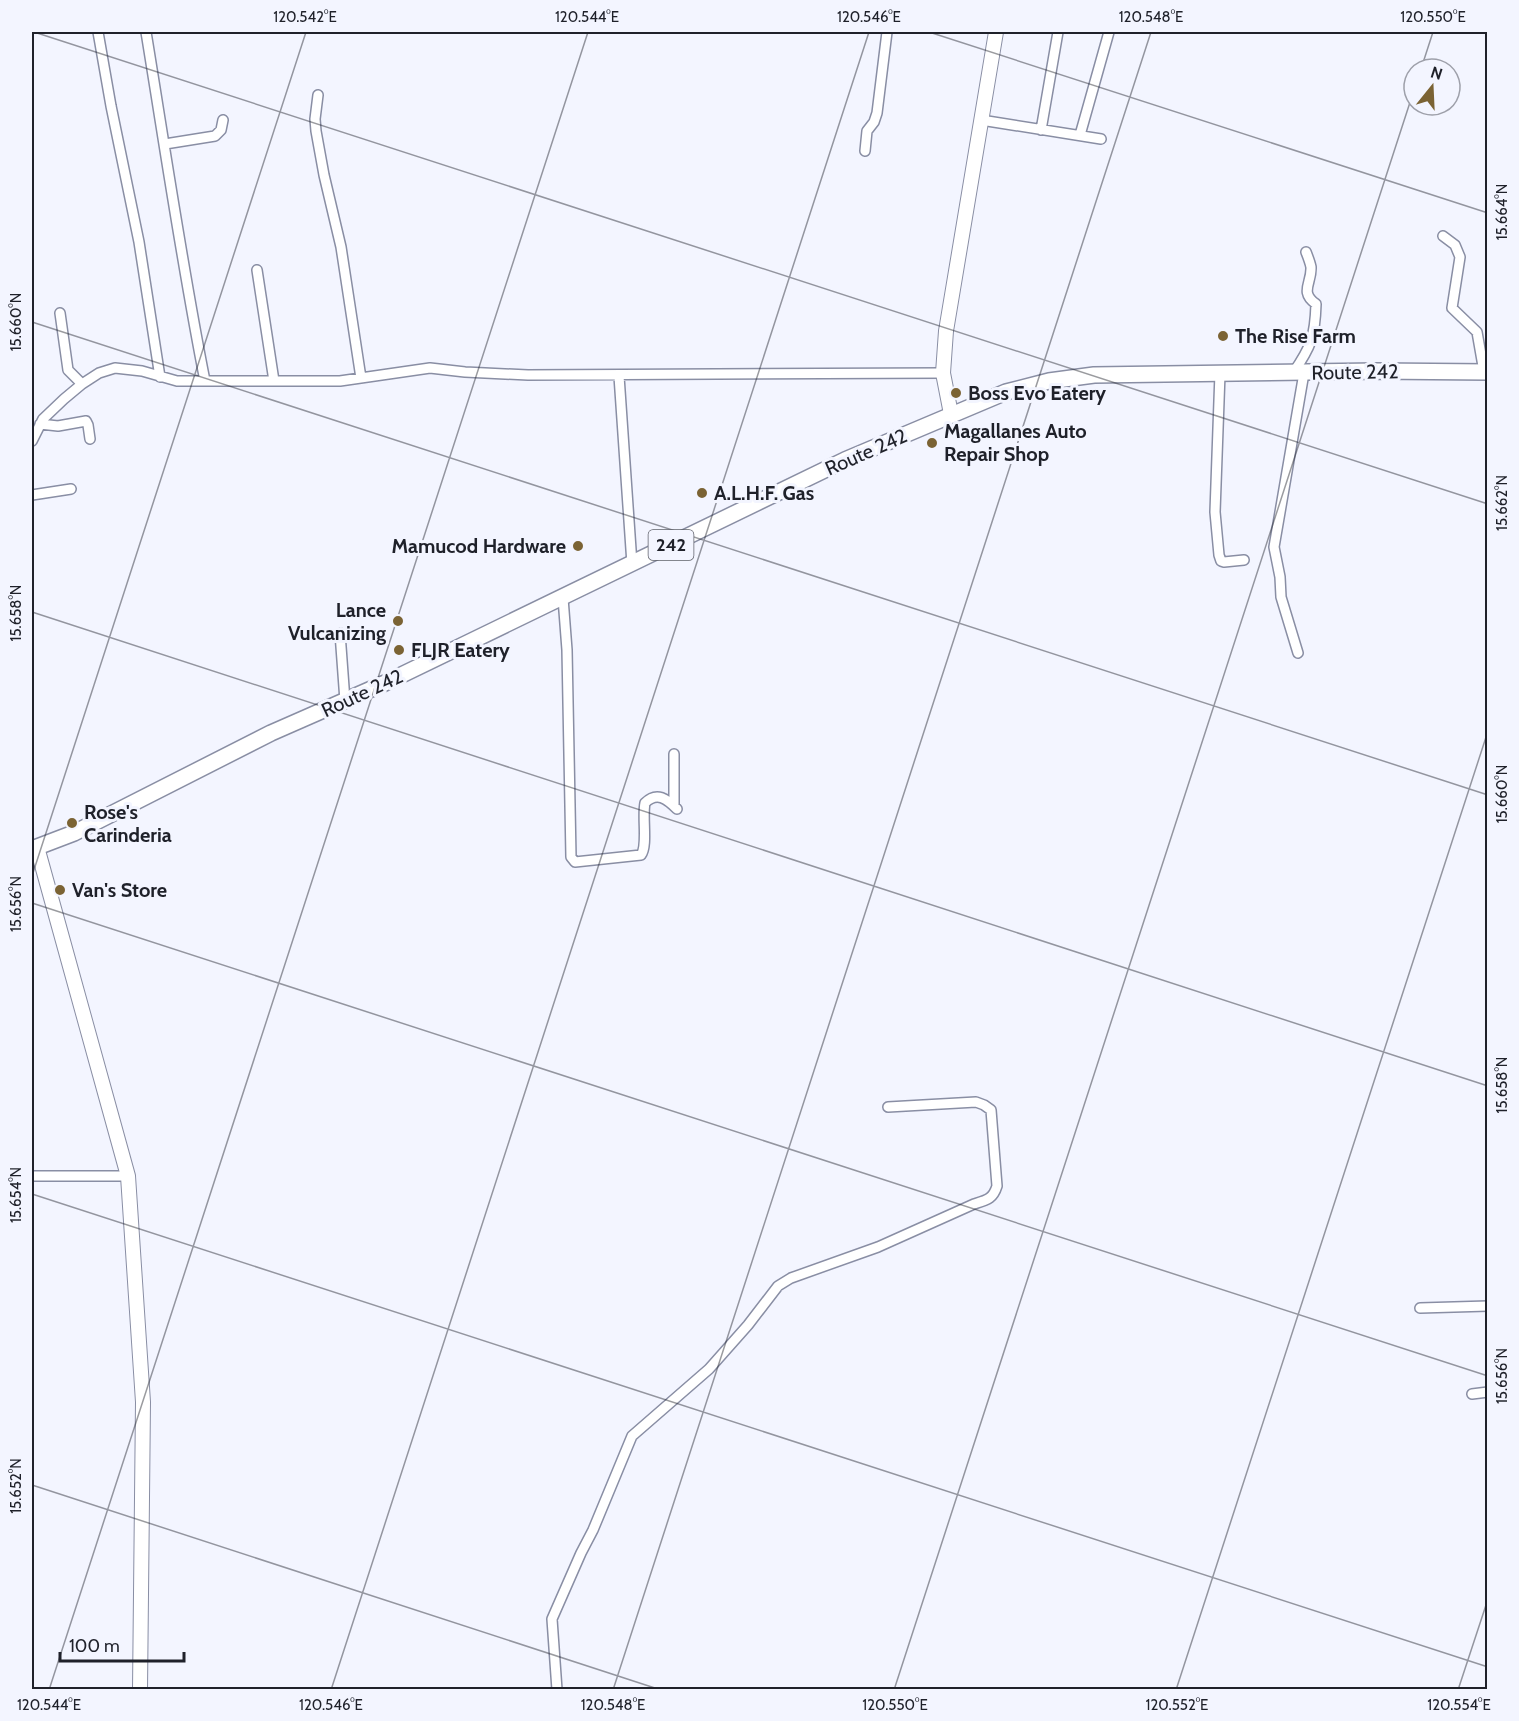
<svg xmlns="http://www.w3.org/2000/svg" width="1519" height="1721" font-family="Cabin,sans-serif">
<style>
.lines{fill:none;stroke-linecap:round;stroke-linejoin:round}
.street-casing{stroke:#898ea4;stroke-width:12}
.secondary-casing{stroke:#898ea4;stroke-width:16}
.primary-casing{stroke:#898ea4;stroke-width:18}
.street{stroke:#fff;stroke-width:9}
.secondary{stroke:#fff;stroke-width:14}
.primary{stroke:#fff;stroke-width:15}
.ticks{fill:none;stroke:#1f212a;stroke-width:1.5;stroke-opacity:0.45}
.poi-dot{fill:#7b6334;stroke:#f3f5ff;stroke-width:2}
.labels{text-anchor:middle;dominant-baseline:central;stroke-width:6;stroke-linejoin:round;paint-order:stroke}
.shield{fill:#f3f5ff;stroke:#5f616a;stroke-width:1.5}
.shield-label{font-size:18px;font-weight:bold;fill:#1f212a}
.poi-label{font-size:20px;font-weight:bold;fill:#1f212a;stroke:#f3f5ff;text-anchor:start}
.street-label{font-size:20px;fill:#1f212a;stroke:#f3f5ff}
.neatline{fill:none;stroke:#1f212a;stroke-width:2}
.ticks-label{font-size:15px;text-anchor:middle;fill:#1f212a}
</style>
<rect width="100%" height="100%" fill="#f3f5ff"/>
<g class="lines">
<defs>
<path id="street" d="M98 32 111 106 139 242 160 377
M146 32C165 148 182 265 205 381
M318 95 315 119 316 131 324 175 341 247 361 378
M981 120 1101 139
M1041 130 1058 32
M1080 135 1109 32
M165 144 215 136 221 130 223 120
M865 151 867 131 874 122 877 113 887 32
M1443 236 1455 245 1460 257 1452 308 1477 332 1484 372
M257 270 274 381
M60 313 68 370 82 384
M1220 373 1215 512 1219 555 1221 561 1224 562 1244 560
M1293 373C1311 347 1315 337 1316 304 1299 292 1312 283 1311 267 1310 262 1308 257 1306 252
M619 376 632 564
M40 424 58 426 86 421 88 425 90 439
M32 441 43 419 64 399 82 384 99 373 115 368 142 371 177 381H340L430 368 465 372 528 375 943 373
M32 495 71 489
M563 598 567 650 571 857 575 862 641 855C648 846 642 817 645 803 657 791 667 799 677 809
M340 633 345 701
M1298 653 1281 597 1280 577 1274 547 1304 373
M674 754V806
M32 1176H128
M1420 1308 1488 1306
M1472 1394 1488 1392
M557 1690 552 1619 581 1553 593 1530 632 1436 709 1369 748 1325 778 1286 791 1278 878 1247 974 1204C987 1200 993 1199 997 1186L991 1110 984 1105 976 1102 888 1107"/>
<path id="secondary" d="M951 414 943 373 946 331 996 32
M37 847 128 1176 143 1402 140 1690"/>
<path id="primary" d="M32 849 74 833 271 733 385 683 845 460 1006 392 1049 381 1094 375 1376 371 1488 372"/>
</defs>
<use href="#street" class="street-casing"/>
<use href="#secondary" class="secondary-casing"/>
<use href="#primary" class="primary-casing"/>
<use href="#street" class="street"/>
<use href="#secondary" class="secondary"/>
<use href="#primary" class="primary"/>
</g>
<path class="ticks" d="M34 32 1488 504M929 32 1488 213M1421 69 1433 32M32 322 1488 795M32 612 1488 1086M32 876 306 32M32 903 1488 1376M32 1194 1488 1667M32 1485 661 1690M49 1690 588 32M331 1690 869 32M613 1690 1151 32M894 1690 1414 90M1176 1690 1488 731M1458 1690 1488 1599"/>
<g class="poi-dot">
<circle cx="1223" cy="336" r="6"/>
<circle cx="956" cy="393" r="6"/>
<circle cx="932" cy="443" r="6"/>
<circle cx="702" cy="493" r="6"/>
<circle cx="578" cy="546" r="6"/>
<circle cx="398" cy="621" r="6"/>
<circle cx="399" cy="650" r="6"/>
<circle cx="72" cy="823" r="6"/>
<circle cx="60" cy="890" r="6"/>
</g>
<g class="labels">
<rect class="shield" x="648.5" y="530" width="45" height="30" rx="4.5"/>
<g class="shield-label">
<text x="671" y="545">242</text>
</g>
<g class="poi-label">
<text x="1235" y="336">The Rise Farm</text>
<text x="968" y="393">Boss Evo Eatery</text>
<text x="944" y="431">Magallanes Auto<tspan x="944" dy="23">Repair Shop</tspan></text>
<text x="714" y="493">A.L.H.F. Gas</text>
<text x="566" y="546" text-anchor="end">Mamucod Hardware</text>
<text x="386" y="610" text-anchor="end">Lance<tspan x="386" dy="23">Vulcanizing</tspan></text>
<text x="411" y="650">FLJR Eatery</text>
<text x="84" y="812">Rose's<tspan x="84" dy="23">Carinderia</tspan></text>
<text x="72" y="890">Van's Store</text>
</g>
<g class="street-label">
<text transform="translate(1355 372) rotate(-1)">Route 242</text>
<text transform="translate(866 452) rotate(-24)">Route 242</text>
<text transform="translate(362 693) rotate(-25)">Route 242</text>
</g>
</g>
<rect width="1519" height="1721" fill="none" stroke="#f3f5ff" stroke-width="66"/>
<g transform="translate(1432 87) rotate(18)"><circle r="28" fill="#f3f5ff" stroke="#9ea0aa" stroke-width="1.5"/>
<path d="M0-4.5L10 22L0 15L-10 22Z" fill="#7b6334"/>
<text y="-9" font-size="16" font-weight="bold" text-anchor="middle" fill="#1f212a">N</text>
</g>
<path d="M60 1652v9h124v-9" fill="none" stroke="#1f212a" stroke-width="3"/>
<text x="69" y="1652" font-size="18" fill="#1f212a" stroke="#f3f5ff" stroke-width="4.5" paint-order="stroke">100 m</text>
<rect x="33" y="33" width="1453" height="1655" class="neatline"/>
<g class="ticks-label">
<text x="305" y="22">120.542°E</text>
<text x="587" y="22">120.544°E</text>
<text x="869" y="22">120.546°E</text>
<text x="1151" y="22">120.548°E</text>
<text x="1433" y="22">120.550°E</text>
<text transform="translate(1502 212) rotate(-90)" y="5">15.664°N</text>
<text transform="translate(16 322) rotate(-90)" y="5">15.660°N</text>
<text transform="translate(1502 503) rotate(-90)" y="5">15.662°N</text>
<text transform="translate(16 613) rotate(-90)" y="5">15.658°N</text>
<text transform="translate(1502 794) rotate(-90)" y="5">15.660°N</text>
<text transform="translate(16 904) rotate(-90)" y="5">15.656°N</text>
<text transform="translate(1502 1085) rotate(-90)" y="5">15.658°N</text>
<text transform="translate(16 1195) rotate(-90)" y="5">15.654°N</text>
<text transform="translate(1502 1376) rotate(-90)" y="5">15.656°N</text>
<text transform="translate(16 1486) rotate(-90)" y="5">15.652°N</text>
<text x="49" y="1710">120.544°E</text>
<text x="331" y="1710">120.546°E</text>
<text x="613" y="1710">120.548°E</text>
<text x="895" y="1710">120.550°E</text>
<text x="1177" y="1710">120.552°E</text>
<text x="1459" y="1710">120.554°E</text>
</g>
</svg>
